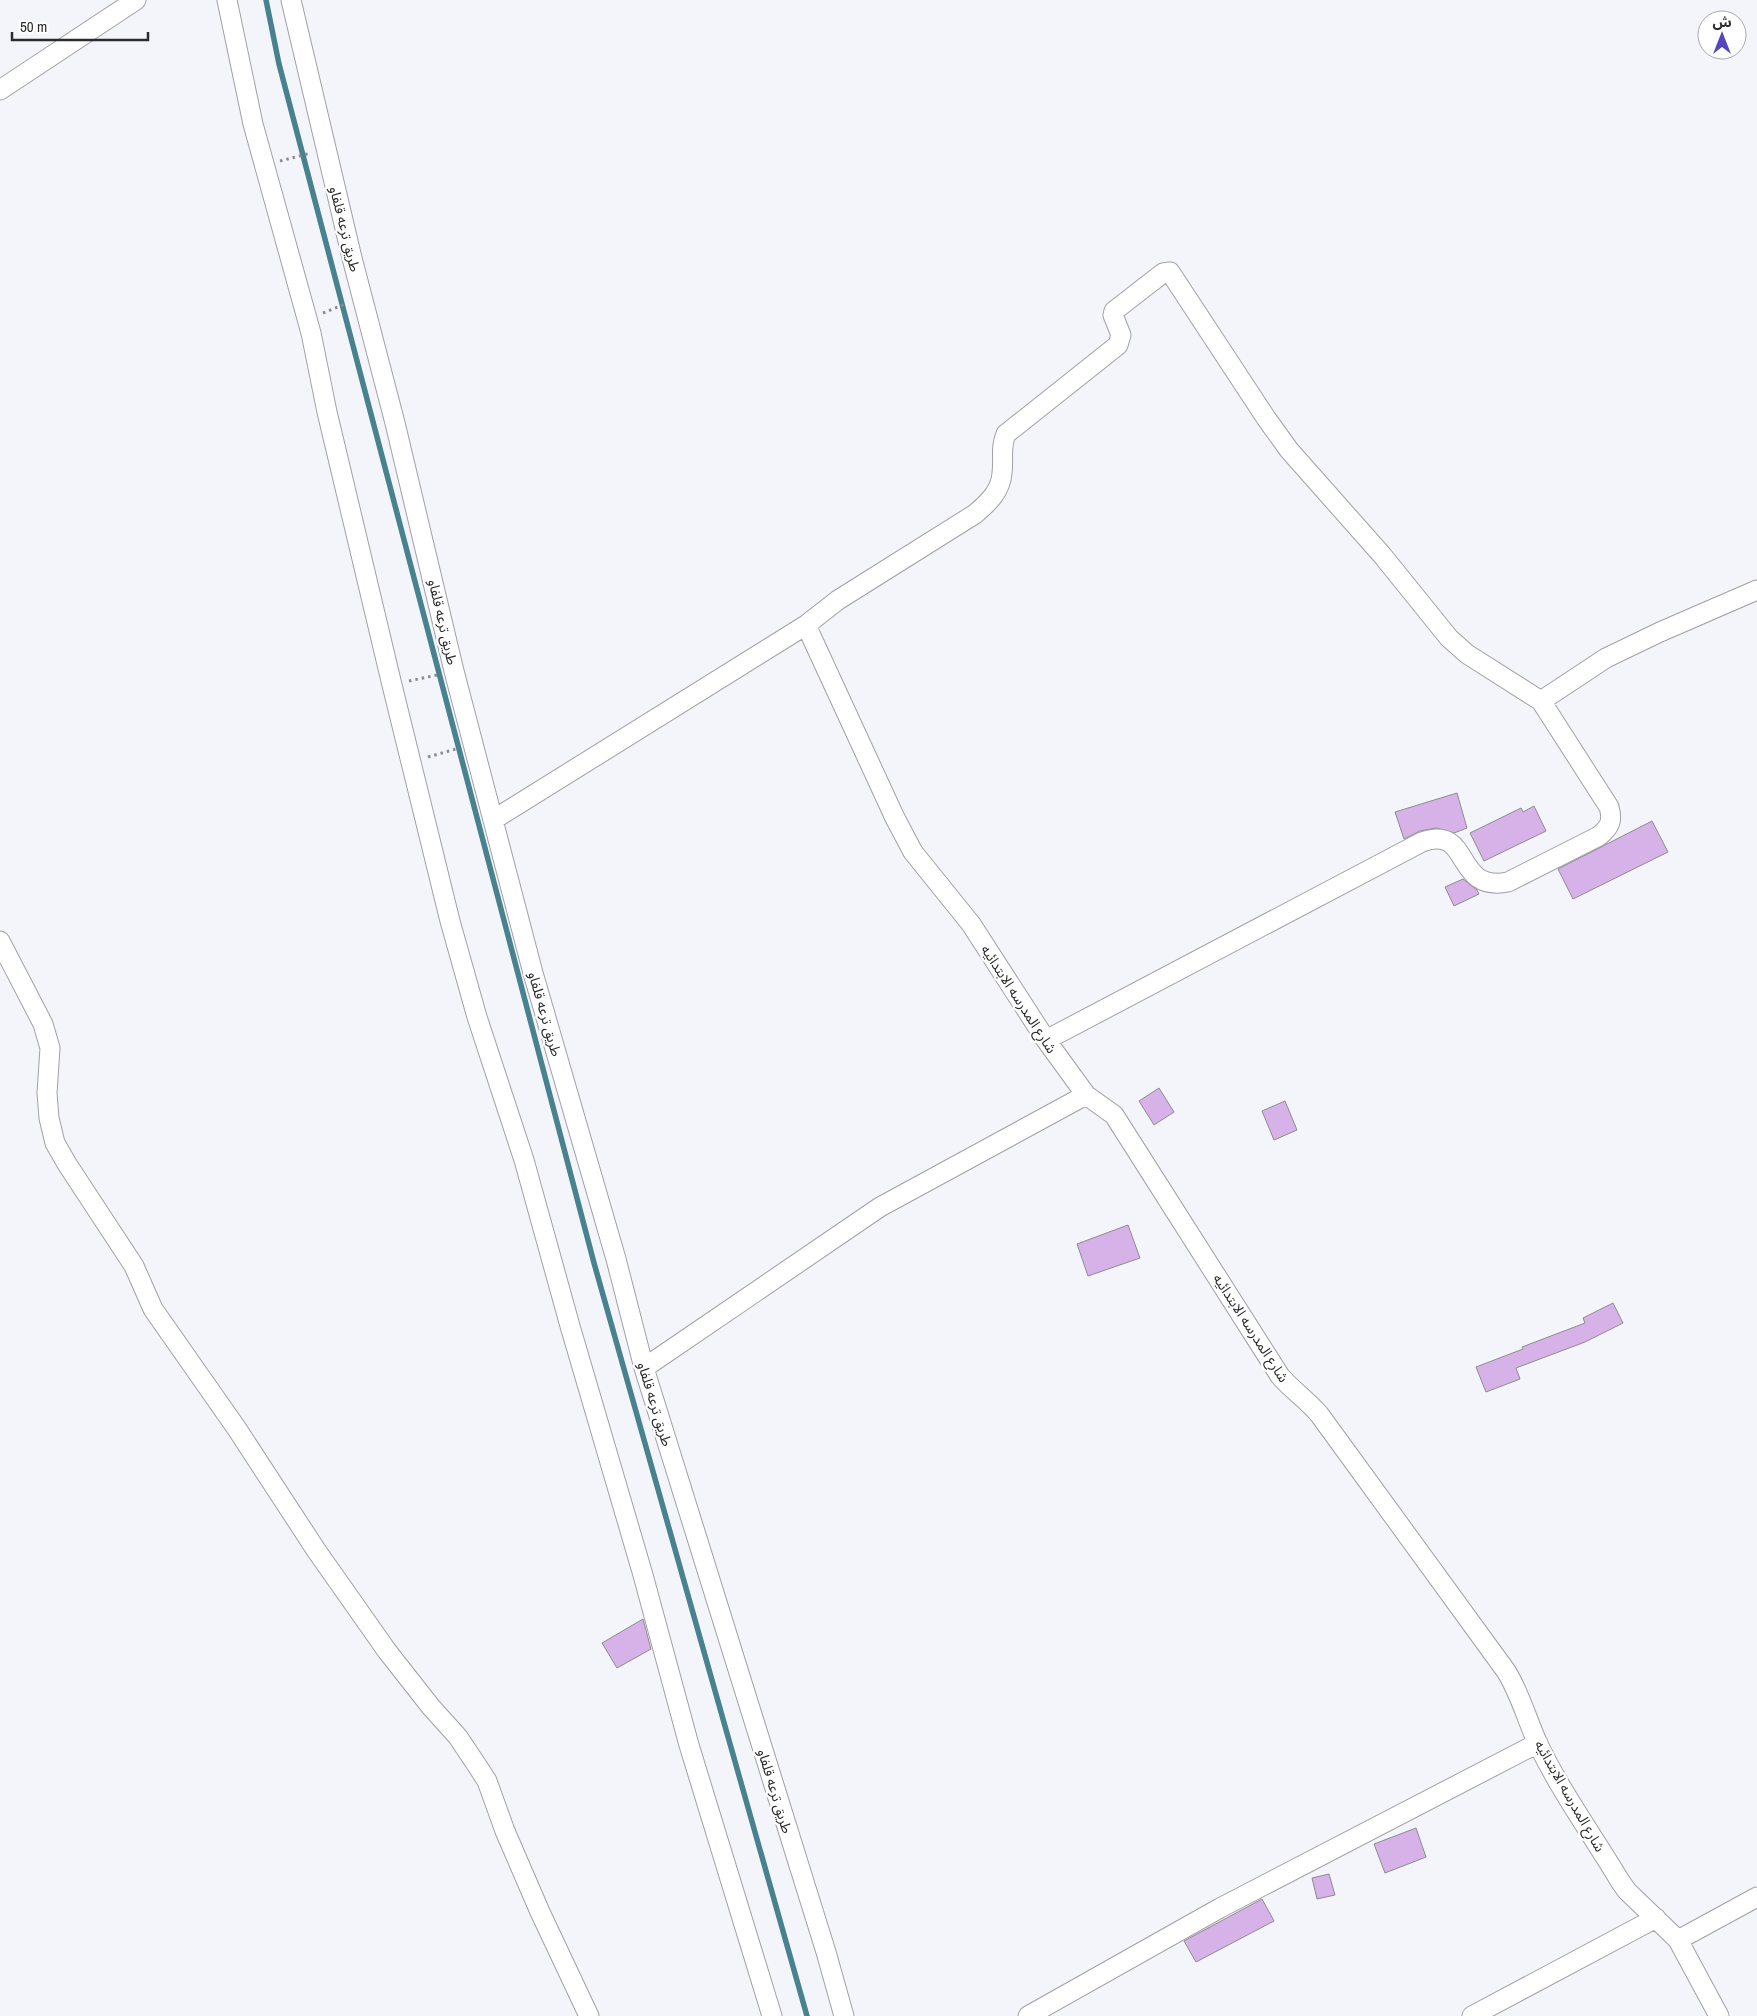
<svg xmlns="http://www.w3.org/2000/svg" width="1757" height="2016" font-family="'Archivo Narrow','Noto Sans Arabic',sans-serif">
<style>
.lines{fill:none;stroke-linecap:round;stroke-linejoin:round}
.stream{stroke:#47828e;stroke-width:5.5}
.building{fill:#d6b2e9;stroke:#8d8b8f}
.minor-casing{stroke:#a0a0a5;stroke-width:21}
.path{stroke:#8b8c8f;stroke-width:3;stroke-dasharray:2.5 4;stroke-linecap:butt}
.minor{stroke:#fff;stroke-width:19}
.labels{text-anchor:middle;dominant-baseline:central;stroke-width:4.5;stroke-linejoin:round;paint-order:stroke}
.street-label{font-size:14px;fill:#2b2b2d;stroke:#fff}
</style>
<rect width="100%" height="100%" fill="#f4f5fa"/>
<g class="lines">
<path class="stream" d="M266 0 279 64 594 1263 807 2016"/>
</g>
<path class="building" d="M1457 793 1467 828 1454 833 1436 828 1420 831 1404 839 1395 812Z
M1534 806 1546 831 1484 861 1470 833 1521 808 1523 812Z
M1652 821 1668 852 1573 899 1558 869Z
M1463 879 1477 890 1479 894 1454 906 1445 887Z
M1159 1088 1174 1112 1154 1125 1139 1101Z
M1285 1101 1297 1130 1274 1140 1262 1111Z
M1128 1225 1140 1258 1088 1276 1077 1244Z
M1613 1303 1623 1323 1585 1342 1516 1368 1520 1379 1486 1392 1476 1367 1523 1349 1522 1347 1585 1323 1583 1318Z
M643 1619 651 1649 617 1668 602 1643Z
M1416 1828 1426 1857 1385 1873 1374 1844Z
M1329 1874 1335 1895 1317 1899 1312 1878Z
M1262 1899 1274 1921 1196 1962 1184 1941Z"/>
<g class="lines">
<defs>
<path id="minor" d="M227 0 253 124 311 333 327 412 392 685 450 921 477 1017 524 1160 570 1326 643 1575 689 1745 772 2016
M291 0 352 258 395 423 454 671 533 973 616 1259 644 1368 826 1952 844 2016
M0 90 136 0
M806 625 895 818 913 852 971 924 1046 1040 1086 1095 1114 1115 1280 1376C1292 1390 1307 1400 1319 1414L1506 1671C1520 1693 1527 1720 1538 1744 1561 1792 1593 1836 1620 1881L1627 1891 1678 1940 1719 2016
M1541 701 1606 658 1660 632 1757 590
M493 820 806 625 838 600 975 514C988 503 1001 491 1002 473 1004 458 1000 448 1006 434L1118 345 1121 335 1113 315 1114 311 1163 273 1170 272 1266 418 1289 450 1382 555 1449 638 1467 654 1541 701 1609 807C1613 821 1610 827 1599 836L1508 882C1452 893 1473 824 1422 842L1046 1040
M0 941 43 1024 50 1048 47 1093 49 1118 55 1143 67 1164 134 1266 153 1309 237 1429 316 1550 387 1651 431 1707 458 1737 478 1767 487 1781 505 1831 540 1912 589 2016
M644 1368 880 1207 1086 1095
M1678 1940 1757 1897
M1028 2016 1220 1908 1538 1743
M1472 2016 1656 1918"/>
</defs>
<use href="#minor" class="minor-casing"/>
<path class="path" d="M280 161 311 153
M323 313 345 304
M409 681 437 675
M428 757 456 749"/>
<use href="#minor" class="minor"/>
</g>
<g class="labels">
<g class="street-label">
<text transform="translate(345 229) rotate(76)">طريق ترعه قلفاو</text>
<text transform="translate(443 622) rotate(77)">طريق ترعه قلفاو</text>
<text transform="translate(1019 999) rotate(57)">شارع المدرسه الابتدائيه</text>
<text transform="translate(545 1014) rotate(74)">طريق ترعه قلفاو</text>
<text transform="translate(1251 1328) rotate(57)">شارع المدرسه الابتدائيه</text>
<text transform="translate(655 1404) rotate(73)">طريق ترعه قلفاو</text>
<text transform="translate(775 1791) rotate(73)">طريق ترعه قلفاو</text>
<text transform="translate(1570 1796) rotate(60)">شارع المدرسه الابتدائيه</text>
</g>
</g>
<g transform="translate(1722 35)"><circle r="24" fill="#ffffff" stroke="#aaaaab"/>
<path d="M0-4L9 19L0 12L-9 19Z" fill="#5646be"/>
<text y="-8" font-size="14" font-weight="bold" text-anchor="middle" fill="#2b2b2d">ش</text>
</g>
<path d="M12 32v8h136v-8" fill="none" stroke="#2b2b2d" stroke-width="2.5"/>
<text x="20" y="32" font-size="15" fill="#2b2b2d" stroke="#ffffff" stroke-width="4" paint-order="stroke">50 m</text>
</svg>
